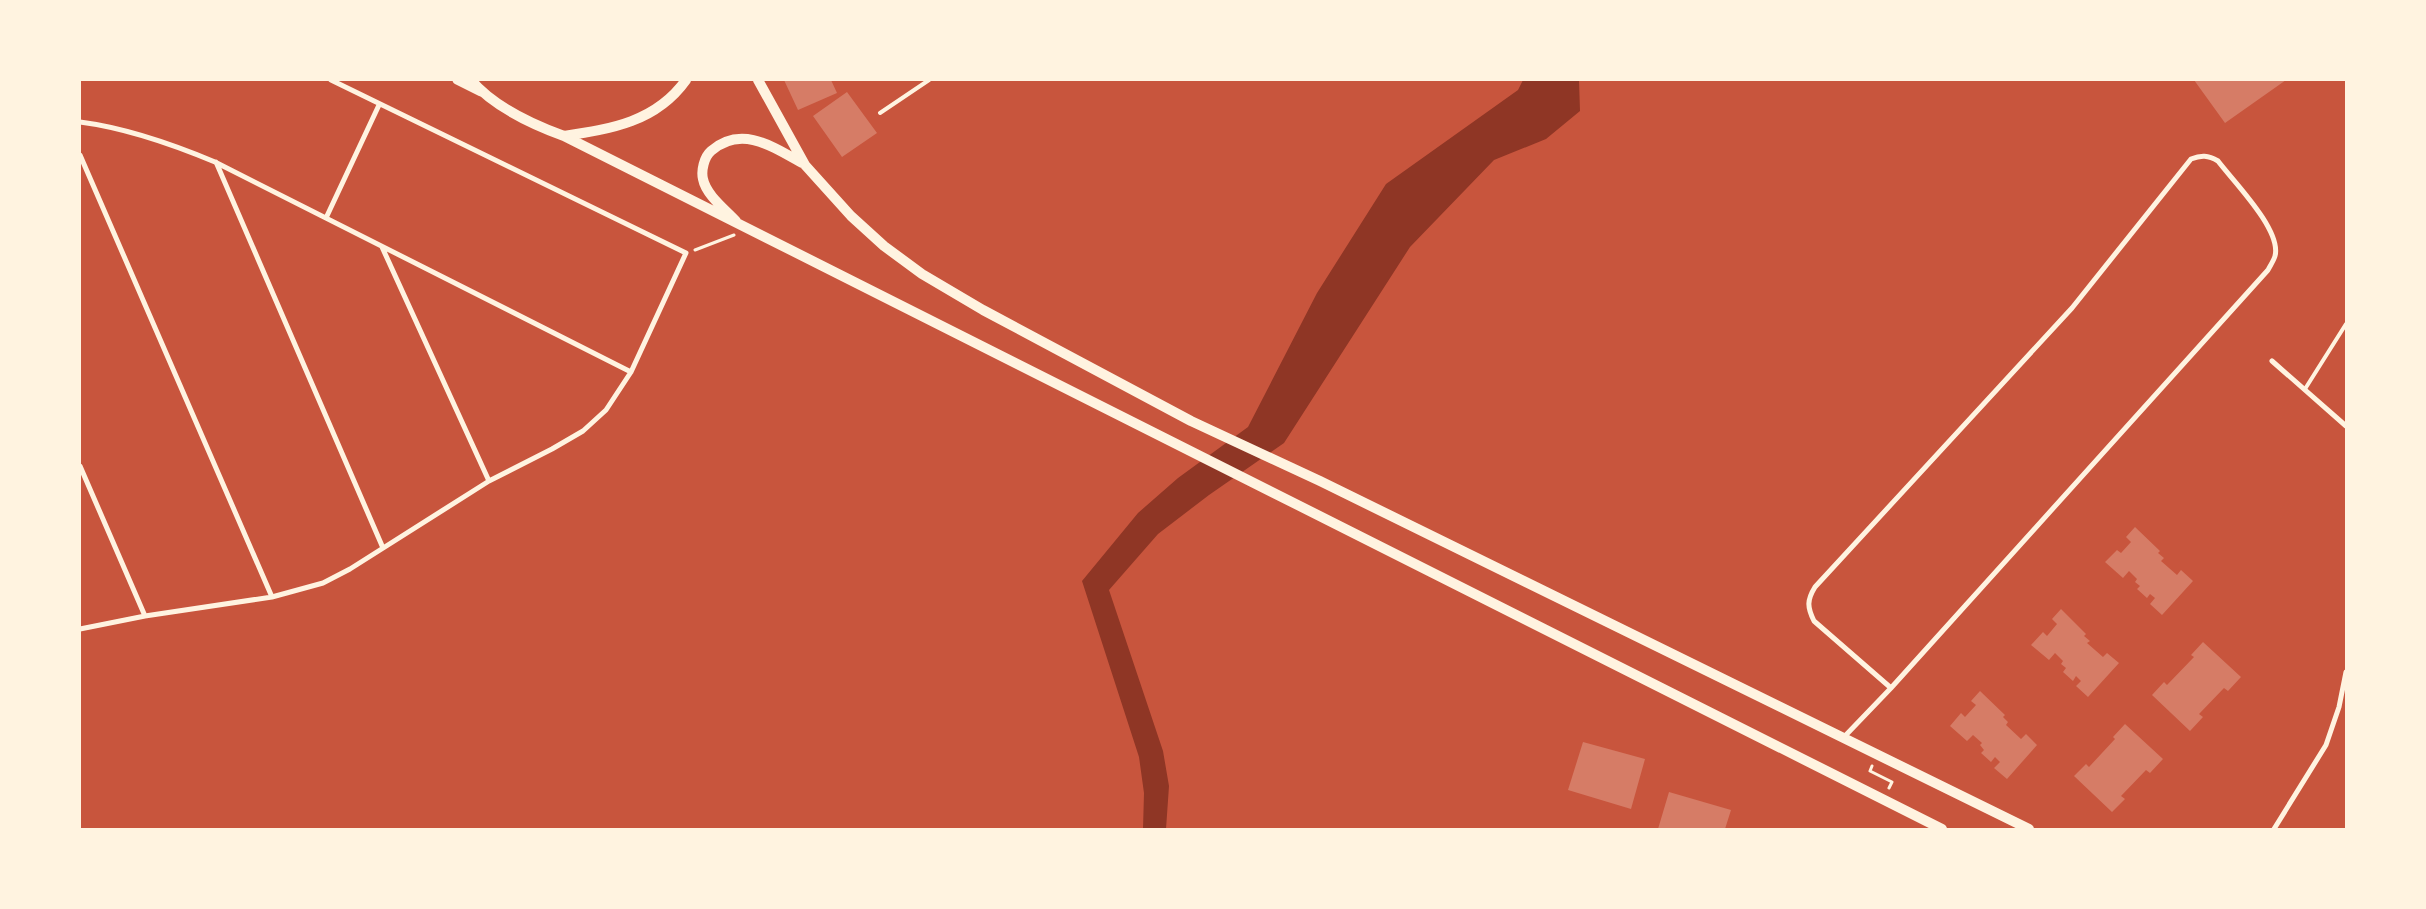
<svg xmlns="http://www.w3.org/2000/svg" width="2426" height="909" font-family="Barlow,sans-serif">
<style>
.water{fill:#8f3625}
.building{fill:#d67c66}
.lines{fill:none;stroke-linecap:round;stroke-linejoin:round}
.path{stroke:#fff3e0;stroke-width:3}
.service{stroke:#fff3e0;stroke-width:4}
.minor{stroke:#fff3e0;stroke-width:5}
.tertiary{stroke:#fff3e0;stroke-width:9}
.secondary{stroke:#fff3e0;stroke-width:10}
</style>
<rect width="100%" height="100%" fill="#c8553d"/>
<path class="water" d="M1523 80H1579L1580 111 1546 139 1494 160 1410 247 1284 443 1209 495 1158 534 1109 590 1163 751 1169 786 1166 829H1143L1144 793 1139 757 1082 581 1138 513 1178 478 1248 427 1317 293 1386 184 1518 90Z"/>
<path class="building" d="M784 80H831L837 93 798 110Z
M2194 80H2286L2225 123Z
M847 92 877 133 842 157 813 116Z
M2135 527 2160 551 2158 553 2164 558 2161 561 2177 575 2181 570 2193 581 2162 615 2150 604 2155 598 2150 594 2147 598 2137 589 2140 586 2135 582 2137 579 2129 571 2123 578 2105 562 2117 550 2121 553 2131 542 2126 537Z
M2061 609 2086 634 2084 636 2090 641 2087 643 2103 657 2107 653 2119 663 2088 697 2076 686 2081 681 2076 676 2073 681 2063 672 2066 668 2061 664 2063 661 2055 653 2049 660 2031 645 2043 632 2047 636 2057 624 2052 619Z
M2203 642 2241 677 2228 691 2224 688 2199 714 2203 717 2190 731 2152 695 2164 682 2167 685 2194 657 2191 655Z
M1980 691 2005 715 2003 717 2008 722 2006 725 2021 739 2026 734 2037 745 2007 779 1994 768 2000 762 1995 757 1991 762 1981 753 1984 750 1980 745 1982 743 1973 735 1967 741 1950 726 1961 713 1965 717 1976 705 1971 701Z
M2125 724 2163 759 2150 773 2146 770 2121 796 2125 799 2112 812 2074 776 2086 764 2089 767 2115 739 2113 737Z
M1583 742 1645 759 1631 809 1568 790Z
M1669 792 1731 810 1725 829H1658Z"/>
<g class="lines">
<path class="path" d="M695 250 734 235
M1872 766 1870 771 1892 782 1889 788"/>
<path class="service" d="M880 113 929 80
M2305 389 2346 324"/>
<path class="minor" d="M80 122C127 128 172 144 215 162L631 372
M80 155 272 597
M216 162 383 548
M326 218 379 105
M382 247 489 481
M2272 361 2346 426
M80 466 145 616
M80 629 145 616 272 597 323 583 350 569 489 481 552 449 583 431 606 410 631 372 686 253 331 80
M1844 737 1891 688 2268 270C2270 266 2274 260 2275 256 2282 230 2233 181 2218 161 2208 155 2201 155 2191 159L2072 308 1815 587C1807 600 1807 607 1814 621L1891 688
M2274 829 2326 745 2339 707 2346 672"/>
<path class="tertiary" d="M457 80 481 92"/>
<path class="secondary" d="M471 80C494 107 531 124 564 136L1942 829
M758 80 805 165 851 216 884 246 922 274 983 310 1191 421 1320 481 2029 829
M564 136C611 129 656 122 686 80
M736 221C726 210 706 195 703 179 701 171 704 157 711 151 741 125 772 146 802 163"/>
</g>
<rect width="2426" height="909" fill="none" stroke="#fff3e0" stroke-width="162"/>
</svg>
